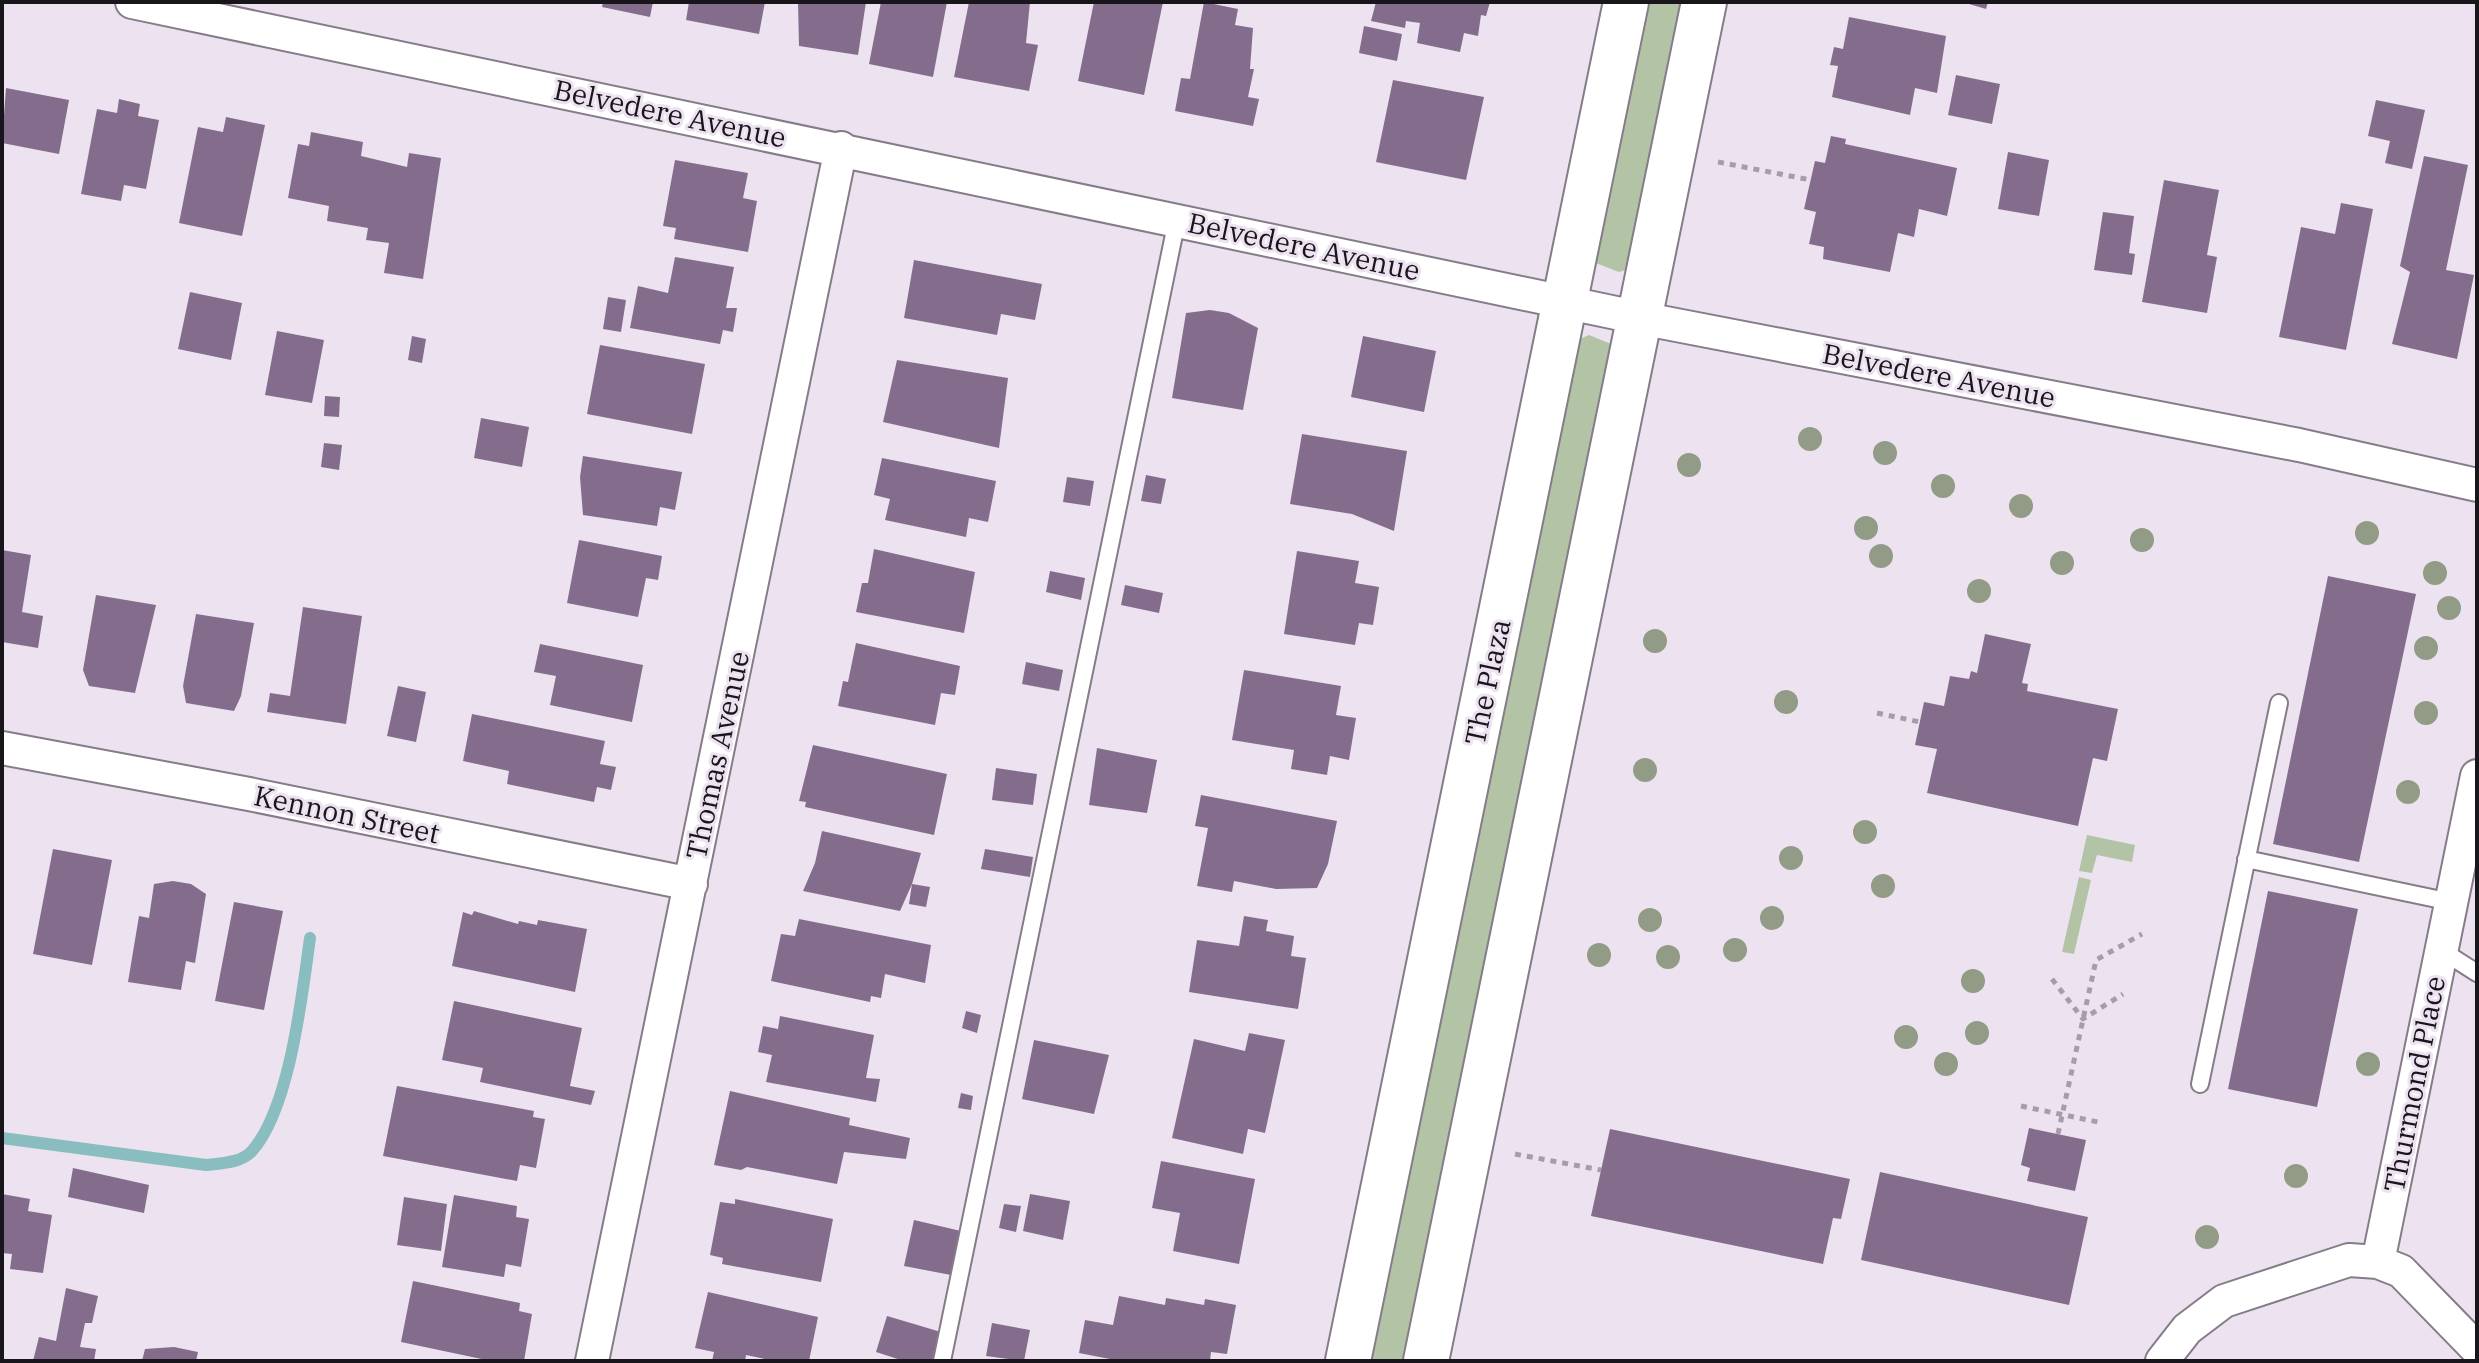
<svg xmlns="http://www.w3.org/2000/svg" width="2479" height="1363" font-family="'IBM Plex Serif',serif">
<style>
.green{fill:#b3c4a6}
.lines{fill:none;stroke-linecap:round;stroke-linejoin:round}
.stream{stroke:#8abdbf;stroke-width:12}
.building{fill:#846d8c}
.service-casing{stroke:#857c88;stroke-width:20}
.minor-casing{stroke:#857c88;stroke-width:36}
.secondary-casing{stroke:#857c88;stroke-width:48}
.path{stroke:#a59da8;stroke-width:5;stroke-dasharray:6 6;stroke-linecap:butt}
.service{stroke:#fff;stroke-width:16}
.minor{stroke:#fff;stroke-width:32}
.secondary{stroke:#fff;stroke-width:44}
.tree{fill:#919b85}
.labels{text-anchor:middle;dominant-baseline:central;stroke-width:6;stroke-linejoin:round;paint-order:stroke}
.street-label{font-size:28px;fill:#19161b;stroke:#ede3f0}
</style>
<rect width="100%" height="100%" fill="#ede3f0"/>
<path class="green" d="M1638 2H1692L1632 268 1619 272 1593 262Z
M1589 335 1611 344 1617 354 1413 1361H1361L1573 342Z
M2087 835 2135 845 2132 862 2097 855 2092 873 2079 871Z
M2079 877 2091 880 2074 954 2062 952Z"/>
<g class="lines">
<path class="stream" d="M2 1138 206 1165C222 1163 241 1163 252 1151 290 1108 302 995 310 938"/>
</g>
<path class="building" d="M603 2H653L650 17 602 7Z
M689 2H765L759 34 686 20Z
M798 2H866L858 55 799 46Z
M881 2H947L933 77 869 64Z
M969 2H1030L1026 43 1038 45 1029 91 954 77Z
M1094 2H1163L1144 95 1078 81Z
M1204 2 1238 9 1235 25 1253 28 1250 69H1254L1248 97 1259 99 1253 126 1175 111 1181 78 1190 79Z
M1376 2H1490L1486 16 1481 15 1478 36 1464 33 1460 52 1417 43 1420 23 1406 21 1405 28 1371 21Z
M1962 2H1988L1986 9Z
M1849 17 1946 36 1937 93 1915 88 1910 115 1832 97 1838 66 1830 65 1834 47 1843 49Z
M1364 26 1402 34 1397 61 1359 53Z
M1956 75 2000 84 1992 124 1948 115Z
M1393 80 1484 97 1466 180 1376 162Z
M6 88 69 100 59 154 2 143Z
M119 99 140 104 138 116 159 120 146 189 124 185 121 201 81 194 97 109 117 113Z
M2376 100 2425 110 2412 169 2385 163 2390 141 2368 136Z
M226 117 265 125 242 236 179 223 198 127 223 132Z
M311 132 363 142 361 156 407 167 409 153 441 158 423 279 384 273 389 243 366 240 368 228 327 221 329 206 288 198 298 144 309 146Z
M1831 136 1846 139 1845 144 1957 168 1947 216 1919 209 1914 237 1898 233 1890 272 1823 259 1824 247 1809 244 1816 212 1804 209 1815 161 1825 163Z
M2008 152 2049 160 2039 216 1998 209Z
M2424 156 2468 165 2446 270 2474 275 2457 359 2392 344 2410 272 2400 266Z
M675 160 748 173 743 198 757 201 748 252 674 239 676 228 663 226Z
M2164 180 2219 190 2207 255 2217 257 2207 313 2142 302Z
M2341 203 2373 209 2346 350 2279 337 2301 227 2335 234Z
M2103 212 2134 216 2129 253 2135 254 2132 275 2094 270Z
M675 257 734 267 726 308H737L733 332 723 330 720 344 630 328 638 286 668 293Z
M914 260 1042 284 1035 320 1001 314 997 335 904 318Z
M190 292 242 303 231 360 178 349Z
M608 297 626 300 621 332 603 329Z
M1210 310 1229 313 1258 328 1243 410 1172 398 1186 313Z
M277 331 324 340 312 403 265 395Z
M412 336 426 339 422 363 408 360Z
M1363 336 1436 351 1424 412 1351 397Z
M600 345 705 364 692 434 587 414Z
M897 360 1008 378 999 448 883 422Z
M325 396 340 397 339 417 324 416Z
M481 418 529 427 522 467 474 458Z
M1302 434 1407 451 1394 531 1352 514 1290 504Z
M324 443 342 445 339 470 321 467Z
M583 456 682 472 675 510 660 507 657 526 583 515 580 477Z
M882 458 996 481 988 522 969 518 966 537 885 520 890 499 874 495Z
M1146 475 1166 479 1161 504 1141 501Z
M1067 477 1094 481 1090 506 1063 502Z
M579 540 662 556 658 580 646 578 638 617 567 603Z
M874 549 975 572 964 633 856 612 862 583H868Z
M2 550 31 555 22 612 43 616 38 648 2 642Z
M1297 551 1359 561 1355 583 1379 587 1373 625 1359 623 1355 645 1284 634Z
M1050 571 1085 578 1081 600 1046 592Z
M2328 576 2416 594 2359 862 2273 844Z
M1125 585 1163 593 1159 613 1121 605Z
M96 595 156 605 135 693 89 686 83 670Z
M303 607 362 616 346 724 267 712 270 693 290 696Z
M196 614 254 623 241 696 234 711 186 703 183 686Z
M1985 634 2031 644 2022 683 2028 684 2027 691 2118 709 2107 761 2093 758 2078 826 1927 793 1937 749 1915 745 1924 702 1944 706 1950 676 1969 679 1971 671 1977 673Z
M856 643 960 666 955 695 941 693 935 725 838 706 843 681 848 682Z
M540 644 643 665 632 722 550 705 556 676 534 672Z
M1026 662 1063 670 1059 691 1022 684Z
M1244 670 1341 686 1336 715 1356 718 1349 760 1330 756 1327 775 1291 769 1294 750 1232 740Z
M398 686 426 692 416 742 387 736Z
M472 714 605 741 600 764 616 767 611 790 597 787 594 802 507 784 509 771 463 761Z
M813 745 947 774 934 835 805 807 806 802 799 801Z
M1097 748 1157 760 1147 813 1089 805Z
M996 768 1037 774 1033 805 992 800Z
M1201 795 1337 821 1328 864 1317 888 1276 889 1234 881 1232 892 1197 886 1208 828 1195 826Z
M822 831 921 853 912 884 930 887 926 907 909 904 912 884 900 911 803 891 815 863Z
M53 849 112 860 92 965 33 954Z
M985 849 1033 857 1030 877 981 869Z
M173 881 191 884 206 894 195 963 186 961 181 990 128 982 139 916 149 918 154 884Z
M2268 891 2358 909 2317 1107 2228 1089Z
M234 902 283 911 264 1010 215 1001Z
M474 911 518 924 519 921 537 925 538 920 587 929 575 992 452 966 463 912 472 915Z
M1244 916 1268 920 1266 931 1294 936 1291 956 1306 958 1298 1009 1189 992 1197 940 1239 946Z
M799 919 931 945 925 983 885 974 881 998 871 996 870 1002 771 981 781 934 795 936Z
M454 1001 582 1028 570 1086 595 1091 591 1105 480 1082 483 1068 442 1060Z
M966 1011 981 1015 977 1033 962 1028Z
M780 1016 874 1035 866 1078 880 1079 876 1102 766 1082 772 1055 758 1052 763 1026 778 1029Z
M1249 1033 1285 1040 1265 1133 1248 1129 1243 1154 1172 1138 1194 1039 1245 1051Z
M1034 1040 1109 1055 1094 1114 1022 1099Z
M397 1086 534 1111 533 1117 545 1119 536 1168 520 1165 517 1181 383 1156Z
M730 1091 850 1118 849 1125 910 1138 906 1159 844 1152 837 1184 747 1167 741 1170 714 1165Z
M961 1093 973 1096 971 1110 958 1108Z
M2029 1128 2086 1140 2075 1191 2027 1181 2030 1168 2021 1165Z
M1610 1129 1850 1179 1841 1219 1833 1218 1823 1264 1591 1216Z
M1161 1161 1255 1179 1239 1264 1173 1251 1180 1213 1152 1208Z
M73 1168 149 1185 144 1213 68 1197Z
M1880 1172 2088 1217 2069 1305 1861 1260Z
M2 1194 30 1199 28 1211 52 1215 43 1273 10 1269 12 1254 2 1253Z
M1030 1194 1070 1201 1063 1240 1023 1231Z
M454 1195 517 1206 516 1217 529 1219 521 1267 506 1264 504 1277 442 1267Z
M404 1197 447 1204 441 1251 397 1245Z
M735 1199 833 1219 821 1282 722 1264 723 1258 710 1255 720 1202 735 1204Z
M1004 1204 1021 1206 1016 1232 999 1228Z
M914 1220 961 1231 951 1275 904 1266Z
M413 1281 520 1303 519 1311 532 1314 524 1361H491L401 1342Z
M66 1288 98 1296 92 1323H85L80 1347 96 1349 94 1361H33L39 1337 56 1341Z
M708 1292 818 1317 809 1361H774L746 1355 745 1361H712L714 1352 695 1348Z
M1119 1296 1165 1305 1166 1298 1204 1305 1205 1299 1236 1305 1227 1354 1211 1352 1210 1361H1120L1079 1353 1085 1320 1113 1325Z
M887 1316 941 1332 932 1361H904L876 1352Z
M992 1323 1030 1330 1024 1361 986 1356Z
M174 1347 198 1352 196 1361H142L145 1349Z"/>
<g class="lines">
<defs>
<path id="service" d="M2246 859 2451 902
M2441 950 2477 973
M2200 1084 2279 703
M942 1361 1177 220"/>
<path id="minor" d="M132 2 1640 318 2299 445 2477 485
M2 748 249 794 691 884
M2378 1262 2477 776
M592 1361 841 148
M2162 1361 2187 1329 2224 1301 2349 1260 2378 1262 2401 1271 2477 1349"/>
<path id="secondary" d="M1348 1361 1626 2
M1426 1361 1704 2"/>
</defs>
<use href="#service" class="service-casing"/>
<use href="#minor" class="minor-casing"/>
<use href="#secondary" class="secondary-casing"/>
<path class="path" d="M1718 162 1811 180
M1877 713 1920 722
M2052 979 2083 1019 2123 994
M2021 1106 2098 1122
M2058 1134 2096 960 2142 934
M1515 1154 1601 1170"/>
<use href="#service" class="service"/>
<use href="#minor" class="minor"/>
<use href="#secondary" class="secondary"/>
</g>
<g class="tree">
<circle cx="1810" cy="439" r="12"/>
<circle cx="1885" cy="453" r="12"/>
<circle cx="1689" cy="465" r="12"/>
<circle cx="1943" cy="486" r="12"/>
<circle cx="2021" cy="506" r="12"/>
<circle cx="1866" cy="528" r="12"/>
<circle cx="2367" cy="533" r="12"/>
<circle cx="2142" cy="540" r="12"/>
<circle cx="1881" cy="556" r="12"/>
<circle cx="2062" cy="563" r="12"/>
<circle cx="2435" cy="573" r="12"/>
<circle cx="1979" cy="591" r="12"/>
<circle cx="2449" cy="608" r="12"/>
<circle cx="1655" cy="641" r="12"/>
<circle cx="2426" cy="648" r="12"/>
<circle cx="1786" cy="702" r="12"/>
<circle cx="2426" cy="713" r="12"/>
<circle cx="1645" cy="770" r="12"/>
<circle cx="2408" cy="792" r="12"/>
<circle cx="1865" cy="832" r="12"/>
<circle cx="1791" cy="858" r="12"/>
<circle cx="1883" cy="886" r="12"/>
<circle cx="1772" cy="918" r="12"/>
<circle cx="1650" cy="920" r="12"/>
<circle cx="1735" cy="950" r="12"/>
<circle cx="1599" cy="955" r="12"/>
<circle cx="1668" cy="957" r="12"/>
<circle cx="1973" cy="981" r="12"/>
<circle cx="1977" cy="1033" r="12"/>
<circle cx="1906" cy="1037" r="12"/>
<circle cx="1946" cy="1064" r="12"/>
<circle cx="2368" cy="1064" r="12"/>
<circle cx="2296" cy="1176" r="12"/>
<circle cx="2207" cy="1237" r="12"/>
</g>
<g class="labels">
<g class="street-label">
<text transform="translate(670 113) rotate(12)">Belvedere Avenue</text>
<text transform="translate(1304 246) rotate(12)">Belvedere Avenue</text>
<text transform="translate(1939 375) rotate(11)">Belvedere Avenue</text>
<text transform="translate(1487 682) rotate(-78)">The Plaza</text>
<text transform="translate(717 755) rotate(-78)">Thomas Avenue</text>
<text transform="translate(347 814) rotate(12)">Kennon Street</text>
<text transform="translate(2414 1084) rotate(-79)">Thurmond Place</text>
</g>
</g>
<rect width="2479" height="1363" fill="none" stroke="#19161b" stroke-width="8"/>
</svg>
